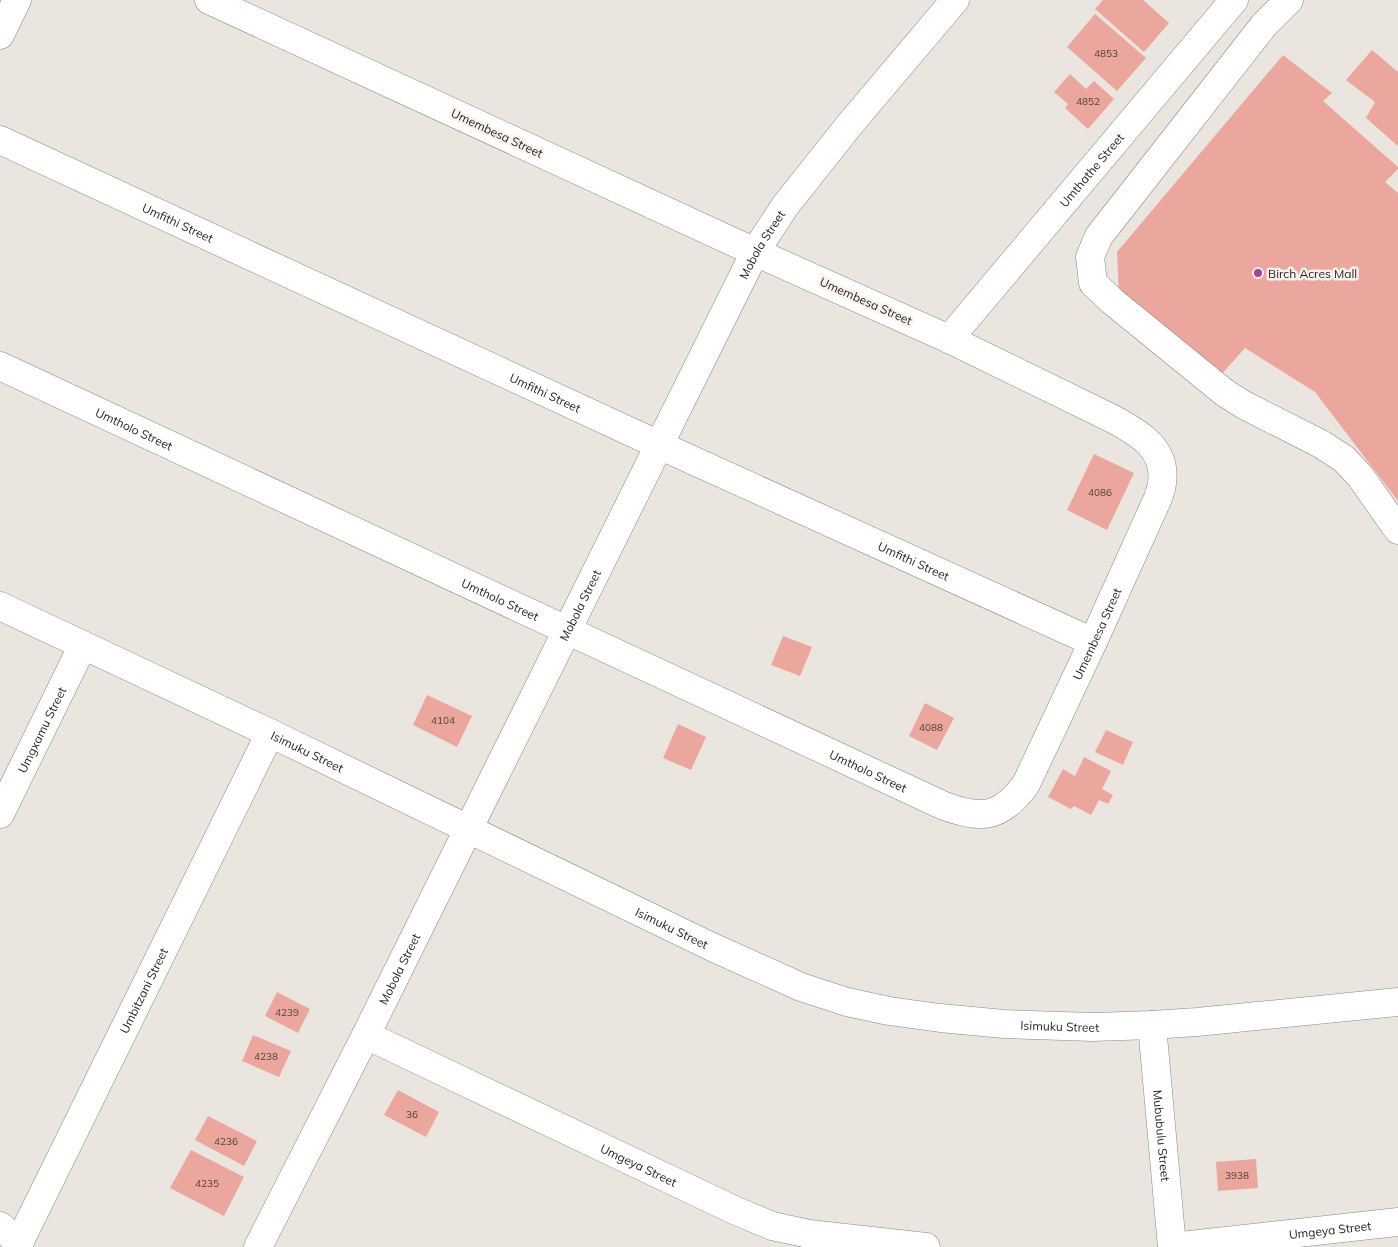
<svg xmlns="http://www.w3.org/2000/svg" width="1398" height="1247" font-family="Mulish,sans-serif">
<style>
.building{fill:#eba79d}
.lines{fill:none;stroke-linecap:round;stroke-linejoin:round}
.minor-casing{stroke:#8c8681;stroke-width:29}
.minor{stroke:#fff;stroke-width:28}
.poi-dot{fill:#ab3d9b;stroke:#f9f3ed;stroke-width:2}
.labels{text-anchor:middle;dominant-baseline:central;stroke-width:5;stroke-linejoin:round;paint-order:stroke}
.number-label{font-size:10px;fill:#54413d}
.street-label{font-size:12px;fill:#211f1d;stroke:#f9f3ed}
.poi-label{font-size:12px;fill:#211f1d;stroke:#f9f3ed;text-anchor:start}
</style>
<rect width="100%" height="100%" fill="#ebe5df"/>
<path class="building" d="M1103 0H1143L1169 23 1144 52 1095 9Z
M1095 14 1146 58 1117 91 1067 47Z
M1372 50 1398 72V146L1366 118 1375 102 1346 80Z
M1283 55 1332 93 1323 101 1398 167V169L1385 182 1398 193V501L1315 392 1245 348 1220 376 1119 295 1117 252Z
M1070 74 1086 89 1094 81 1114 99 1088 129 1065 108 1068 104 1054 92Z
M1094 454 1134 473 1107 530 1067 510Z
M783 636 812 647 800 676 771 665Z
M427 695 472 716 457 747 413 725Z
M925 703 954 718 937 750 909 736Z
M678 724 706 737 691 770 663 758Z
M1106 730 1133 742 1123 765 1095 752Z
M1084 757 1111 771 1102 789 1113 795 1108 804 1099 800 1091 815 1074 806 1071 809 1048 797 1063 769 1075 776Z
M277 992 310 1009 298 1033 265 1016Z
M253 1035 291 1051 279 1077 242 1061Z
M398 1090 439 1112 426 1137 384 1115Z
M208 1116 257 1141 244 1166 195 1140Z
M191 1150 244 1177 224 1216 170 1188Z
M1256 1159 1258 1188 1218 1191 1216 1162Z"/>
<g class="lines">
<defs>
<g id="minor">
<path d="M1289 0 1264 25 1099 236 1090 257 1093 283 1112 301 1225 393 1244 405 1321 444 1344 459 1360 476 1398 530"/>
<path d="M0 35 17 0"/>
<path id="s1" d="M0 140 659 445 1093 642"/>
<path id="s2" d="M949 339 1234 0"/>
<path id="s3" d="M0 366 942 805C980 820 1001 819 1026 784L1093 642 1158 498C1159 494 1162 488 1162 483 1167 449 1139 433 1113 419L949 339 755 252 209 0"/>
<path id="s4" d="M0 606 270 733 712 947 801 987 847 1002 889 1011 940 1018 1004 1024 1093 1027 1152 1025 1197 1022 1398 1002"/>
<path id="s5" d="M0 814 83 645"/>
<path id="s6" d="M1152 1025 1172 1247"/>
<path id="s7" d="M366 1035 734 1210 772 1226 809 1234 926 1247"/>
<path d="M0 1226 19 1243"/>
<path id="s8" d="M17 1247 270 733"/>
<path id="s9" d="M258 1247 366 1035 755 252 785 206 851 123 955 0"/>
<path id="s10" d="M1172 1247 1398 1222"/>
</g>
</defs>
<use href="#minor" class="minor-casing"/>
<use href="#minor" class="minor"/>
</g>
<circle class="poi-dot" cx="1258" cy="273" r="5"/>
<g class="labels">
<g class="number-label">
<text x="1106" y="53">4853</text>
<text x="1088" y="101">4852</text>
<text x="1100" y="492">4086</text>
<text x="443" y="720">4104</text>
<text x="931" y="727">4088</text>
<text x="287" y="1012">4239</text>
<text x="266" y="1056">4238</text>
<text x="412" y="1114">36</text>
<text x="226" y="1141">4236</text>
<text x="1237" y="1175">3938</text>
<text x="207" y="1183">4235</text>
</g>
<g class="street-label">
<text transform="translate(497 133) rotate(25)">Umembesa Street</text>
<text stroke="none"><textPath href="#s2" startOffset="221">Umthathe Street</textPath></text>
<text stroke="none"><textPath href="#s1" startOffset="196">Umfithi Street</textPath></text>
<text stroke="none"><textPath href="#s9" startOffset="1122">Mobola Street</textPath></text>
<text transform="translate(866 301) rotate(24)">Umembesa Street</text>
<text stroke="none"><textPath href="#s1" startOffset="601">Umfithi Street</textPath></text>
<text stroke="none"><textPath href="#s3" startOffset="148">Umtholo Street</textPath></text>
<text stroke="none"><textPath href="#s1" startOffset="1006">Umfithi Street</textPath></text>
<text stroke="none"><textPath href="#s3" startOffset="552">Umtholo Street</textPath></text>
<text stroke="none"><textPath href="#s9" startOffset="718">Mobola Street</textPath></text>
<text stroke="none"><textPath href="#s3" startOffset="1302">Umembesa Street</textPath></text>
<text stroke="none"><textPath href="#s5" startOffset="94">Umgxamu Street</textPath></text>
<text stroke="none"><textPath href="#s4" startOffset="340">Isimuku Street</textPath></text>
<text stroke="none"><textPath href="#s3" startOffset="958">Umtholo Street</textPath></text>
<text stroke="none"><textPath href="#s4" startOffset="745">Isimuku Street</textPath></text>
<text stroke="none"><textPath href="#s9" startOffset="312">Mobola Street</textPath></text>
<text stroke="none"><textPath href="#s8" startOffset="286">Umbitzani Street</textPath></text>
<text stroke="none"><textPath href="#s4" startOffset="1150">Isimuku Street</textPath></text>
<text stroke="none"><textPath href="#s6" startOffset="111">Mububulu Street</textPath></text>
<text stroke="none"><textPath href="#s7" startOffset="302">Umgeya Street</textPath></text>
<text stroke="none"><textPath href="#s10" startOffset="159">Umgeya Street</textPath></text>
</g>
<g class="poi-label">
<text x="1268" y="273">Birch Acres Mall</text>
</g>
</g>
</svg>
